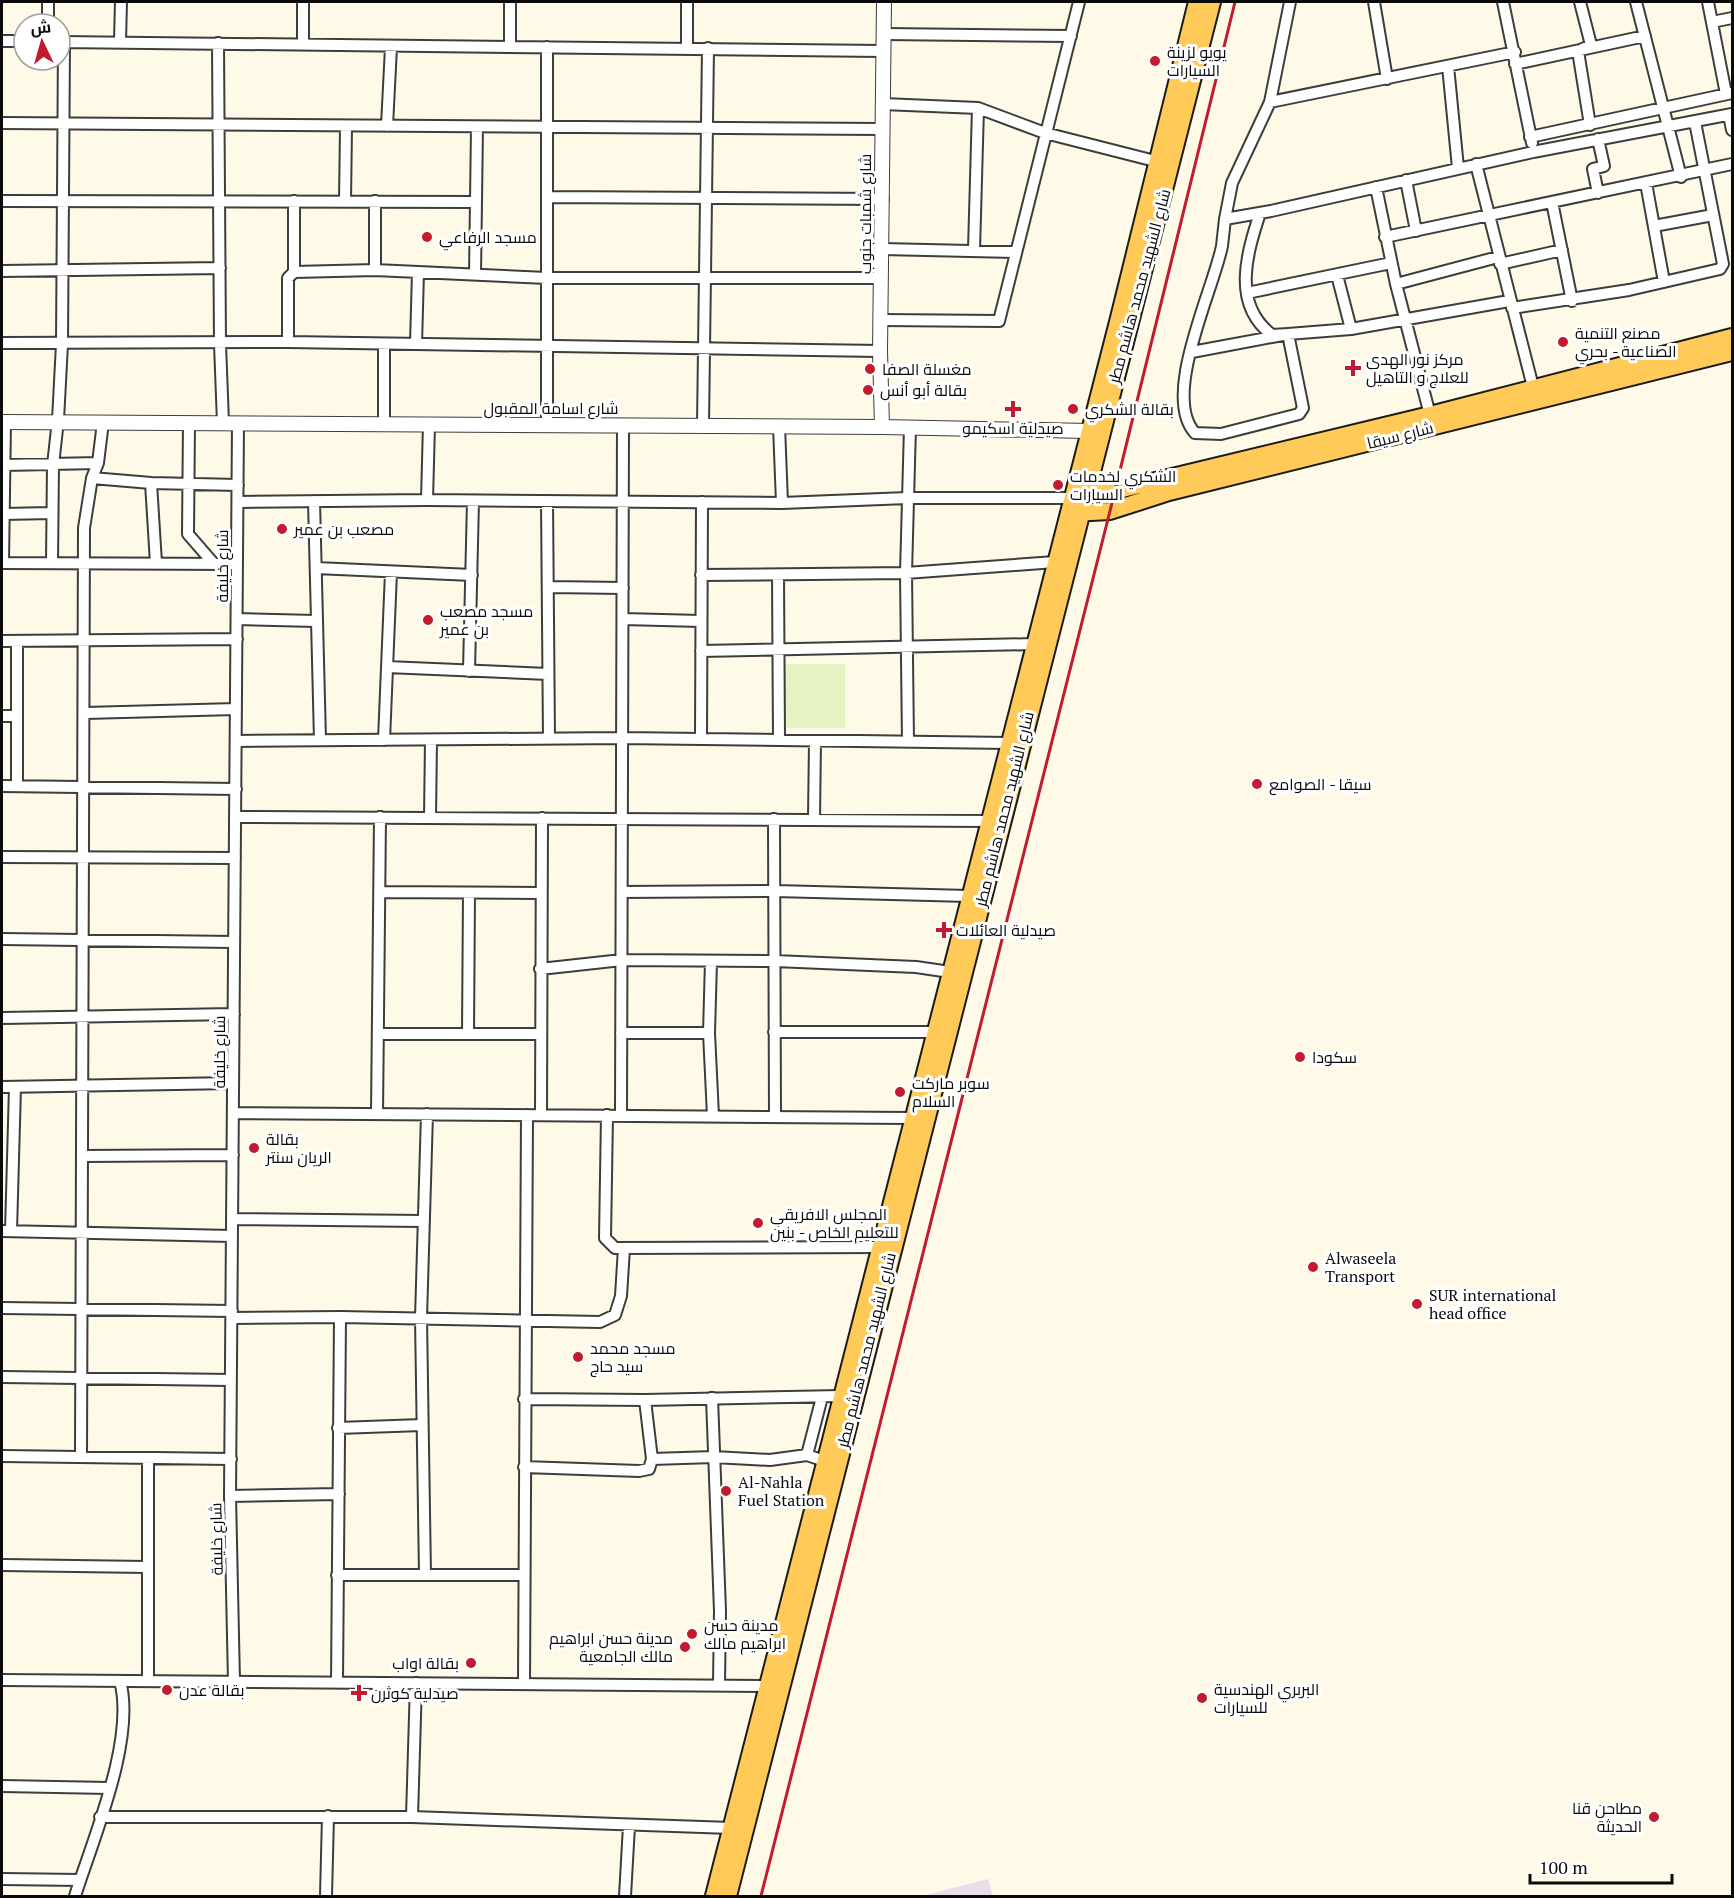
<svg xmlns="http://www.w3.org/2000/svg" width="1734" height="1898" font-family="'PT Serif',Cairo,serif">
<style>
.industrial{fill:#e8ddea}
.pitch{fill:#e5f2c1}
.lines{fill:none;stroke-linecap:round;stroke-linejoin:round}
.minor-casing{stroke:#3d3d3d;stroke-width:14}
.tertiary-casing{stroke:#3d3d3d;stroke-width:16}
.primary-casing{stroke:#1b1b1b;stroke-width:20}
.minor{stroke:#fff;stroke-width:10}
.tertiary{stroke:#fff;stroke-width:14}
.primary{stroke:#ffca57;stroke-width:16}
.rail{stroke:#c21a2f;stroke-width:3}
.poi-dot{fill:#c21a2f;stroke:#fff;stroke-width:2}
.labels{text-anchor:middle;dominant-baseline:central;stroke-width:6;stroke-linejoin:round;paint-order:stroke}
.poi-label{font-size:16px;fill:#0a0a0a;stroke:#fff;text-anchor:start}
.street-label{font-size:16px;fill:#0a0a0a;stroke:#fff}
</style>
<rect width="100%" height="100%" fill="#fff9e7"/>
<path class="industrial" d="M988 1879 993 1896H922Z"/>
<path class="pitch" d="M783 664H845V728H783Z"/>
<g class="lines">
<defs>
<path id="minor" d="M48 2V24
M303 2V44
M510 2V47
M1374 2 1387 79
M1503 2 1532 143
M1580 2 1591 45 1578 51 1590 125
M1636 2 1681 177
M1708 2 1726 94
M1712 22 1732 18
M884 34 1071 36
M2 41H24
M120 41 121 2
M60 42 884 51
M218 43 220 344 223 423
M547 47V425
M687 47V2
M1515 64 1645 36
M1448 66 1458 168
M1270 102 1515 52
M883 104 978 108 1045 133 1159 162
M1729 115 1732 130
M2 123 882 129
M387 126 391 47
M1530 137 1732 93
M1476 164 1533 387
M1406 180 1416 231
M1646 183 1664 282
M1376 187 1396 284 1430 415
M1598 193 1593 169 1604 166 1598 139
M547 197 883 199
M2 201 476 202
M294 201V272
M345 201 346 127
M1552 202 1572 301
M1260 213C1247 253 1231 304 1272 335L1288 334 1303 408 1299 414 1221 434 1195 433C1161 396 1213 291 1222 246 1223 237 1224 228 1225 219L1271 211 1533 152 1732 114
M1225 219 1232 183 1270 102 1290 2
M1654 226 1713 215
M1385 237 1732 164
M882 249 1015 252
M974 250 978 108
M1500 264 1562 250
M375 270V201
M2 271 220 268
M475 275 477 127
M1337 275 1351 329
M1396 284 1498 257
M1247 293 1391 263
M1512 308 1629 290 1720 269 1723 264 1695 122
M881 320 999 321 1079 2
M288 342V278L294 272 375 270 547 278H881
M2 343 288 342 880 351
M416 344 418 272
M1192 352 1288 334 1351 329 1509 301
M103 422 98 463 92 478 151 483 156 563
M189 423 188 534 214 564
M384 424V344
M703 425 708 48
M779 426 782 503
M4 465 98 463
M151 483 238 485
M427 500 429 424
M314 501 320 740
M547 501 549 739
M238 502 427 500 782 503 907 498H1072
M4 514 51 513
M2 563 237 564
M3 563 5 422
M52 563 53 465 58 420 62 344 64 42
M316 568 472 575
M701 575 906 573 1055 562
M778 575 779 740
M550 587 623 588
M237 619 316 621
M623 619 701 621
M2 641 237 639
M701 651 1034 644
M387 667 548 674
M469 671 473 501
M85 713 236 709
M2 716H15
M701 739 702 502
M384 740 391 572
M236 741 622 738 1009 743
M908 742 906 573 910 427
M2 786 236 789
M17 786V641
M235 817 989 821
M430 818 431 740
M774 819 775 1116
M814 819 815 741
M2 857 235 858
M380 892 541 893
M622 892 775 891 969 896
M2 939 234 942
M711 961 709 1033 713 1116
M540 969 622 960 775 961 916 967 950 972
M2 1018 234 1014
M774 1032H934
M621 1033H709
M378 1034H541
M468 1034 469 893
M2 1087 233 1083
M233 1113 913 1118
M377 1114 380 817
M541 1115 542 818
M607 1115 605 1238 615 1248 879 1247
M621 1115 623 425
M84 1156 233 1155
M232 1219 424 1221
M2 1231 232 1236
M11 1231 15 1087
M2 1308 232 1311
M232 1318 340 1317 600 1322 615 1315 621 1296 624 1248
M2 1377 231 1380
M712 1398 720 1611 719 1684
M524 1399 645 1400 841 1396
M338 1428 422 1425
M807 1455 822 1397
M2 1456 231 1459
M81 1457 84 528 92 478
M652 1459 714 1457 770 1460 807 1455 830 1463
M524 1467 639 1471 649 1469 652 1459 645 1400
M230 1496 339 1494
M2 1565 147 1567
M337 1575H524
M425 1575 421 1318 427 1114
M2 1680 774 1686
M148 1681V1458
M234 1682 230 1496 238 423
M337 1682 340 1317
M524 1683 527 1115
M2 1786 109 1788
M100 1817H412L731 1828
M412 1817 416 1683
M2 1879 80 1880
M75 1896C93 1839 136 1739 120 1681
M326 1896 328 1816
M625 1896 629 1826"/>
<path id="tertiary" d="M2 422 882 427 1089 431 1098 434
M882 427 880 351 884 2"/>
<path id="primary" d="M1077 490 1114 491 1430 415 1732 337
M1072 513 1110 511 1169 492 1732 352
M714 1896 1119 318 1197 2
M728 1896 1212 2"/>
</defs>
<use href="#minor" class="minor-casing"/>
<use href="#tertiary" class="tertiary-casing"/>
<use href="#primary" class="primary-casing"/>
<use href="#minor" class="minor"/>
<use href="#tertiary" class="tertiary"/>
<use href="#primary" class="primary"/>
<path class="rail" d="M761 1896 1110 511 1235 2"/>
</g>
<g class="poi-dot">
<circle cx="1155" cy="61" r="6"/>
<circle cx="427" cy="237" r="6"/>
<circle cx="1563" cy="342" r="6"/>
<path d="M1350 359h6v6h6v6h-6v6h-6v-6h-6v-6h6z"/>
<circle cx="870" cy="369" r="6"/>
<circle cx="868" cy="390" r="6"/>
<path d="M1010 400h6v6h6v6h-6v6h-6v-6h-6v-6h6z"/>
<circle cx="1073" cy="409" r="6"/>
<circle cx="1058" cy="485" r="6"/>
<circle cx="282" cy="529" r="6"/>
<circle cx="428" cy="620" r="6"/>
<circle cx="1257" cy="784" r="6"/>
<path d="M941 921h6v6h6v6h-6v6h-6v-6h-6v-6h6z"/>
<circle cx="1300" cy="1057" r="6"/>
<circle cx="900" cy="1092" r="6"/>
<circle cx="254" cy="1148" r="6"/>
<circle cx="758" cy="1223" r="6"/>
<circle cx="1313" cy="1267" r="6"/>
<circle cx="1417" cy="1304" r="6"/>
<circle cx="578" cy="1357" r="6"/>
<circle cx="726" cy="1491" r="6"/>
<circle cx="692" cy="1634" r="6"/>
<circle cx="685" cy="1647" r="6"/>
<circle cx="471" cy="1663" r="6"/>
<circle cx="167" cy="1690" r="6"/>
<path d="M356 1684h6v6h6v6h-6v6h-6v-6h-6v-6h6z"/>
<circle cx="1202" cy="1698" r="6"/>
<circle cx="1654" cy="1817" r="6"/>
</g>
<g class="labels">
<g class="poi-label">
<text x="1167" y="52">يويو لزينة<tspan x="1167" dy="18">السيارات</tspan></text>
<text x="439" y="237">مسجد الرفاعي</text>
<text x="1575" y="333">مصنع التنمية<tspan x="1575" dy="18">الصناعية - بحري</tspan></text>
<text x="1366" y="359">مركز نور الهدي<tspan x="1366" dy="18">للعلاج و التاهيل</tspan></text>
<text x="882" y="369">مغسلة الصفا</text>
<text x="880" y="390">بقالة أبو أنس</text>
<text x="1085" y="409">بقالة الشكري</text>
<text x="1013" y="428" text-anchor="middle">صيدلية اسكيمو</text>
<text x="1070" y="476">الشكري لخدمات<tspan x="1070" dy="18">السيارات</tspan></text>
<text x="294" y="529">مصعب بن عمير</text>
<text x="440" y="611">مسجد مصعب<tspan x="440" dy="18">بن عمير</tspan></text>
<text x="1269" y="784">سيقا - الصوامع</text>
<text x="956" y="930">صيدلية العائلات</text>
<text x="1312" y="1057">سكودا</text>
<text x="912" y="1083">سوبر ماركت<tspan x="912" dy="18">السلام</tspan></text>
<text x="266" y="1139">بقالة<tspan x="266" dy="18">الريان سنتر</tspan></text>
<text x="770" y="1214">المجلس الافريقي<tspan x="770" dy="18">للتعليم الخاص - بنين</tspan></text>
<text x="1325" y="1258">Alwaseela<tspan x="1325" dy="18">Transport</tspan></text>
<text x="1429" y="1295">SUR international<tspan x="1429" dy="18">head office</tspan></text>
<text x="590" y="1348">مسجد محمد<tspan x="590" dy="18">سيد حاج</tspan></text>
<text x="738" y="1482">Al-Nahla<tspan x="738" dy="18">Fuel Station</tspan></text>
<text x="704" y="1625">مدينة حسن<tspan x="704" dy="18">ابراهيم مالك</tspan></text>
<text x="673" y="1638" text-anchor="end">مدينة حسن ابراهيم<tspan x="673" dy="18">مالك الجامعية</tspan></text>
<text x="459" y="1663" text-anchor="end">بقالة اواب</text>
<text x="1214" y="1689">البربري الهندسية<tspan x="1214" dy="18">للسيارات</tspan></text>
<text x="179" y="1690">بقالة عدن</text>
<text x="371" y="1693">صيدلية كوثرن</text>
<text x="1642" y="1808" text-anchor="end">مطاحن قنا<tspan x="1642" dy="18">الحديثة</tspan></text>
</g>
<g class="street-label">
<text transform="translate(865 214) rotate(-90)">شارع شمبات جنوب</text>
<text transform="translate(1139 286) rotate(-75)">شارع الشهيد محمد هاشم مطر</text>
<text x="551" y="408">شارع اسامة المقبول</text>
<text transform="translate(1400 435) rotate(-14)">شارع سيقا</text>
<text transform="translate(222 566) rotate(-90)">شارع خليفة</text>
<text transform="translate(1004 809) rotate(-76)">شارع الشهيد محمد هاشم مطر</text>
<text transform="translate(219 1052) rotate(-90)">شارع خليفة</text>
<text transform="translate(866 1350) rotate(-76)">شارع الشهيد محمد هاشم مطر</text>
<text transform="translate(216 1539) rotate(-91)">شارع خليفة</text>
</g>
</g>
<rect width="1734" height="1898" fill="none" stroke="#0a0a0a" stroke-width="6"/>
<g transform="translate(42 42) rotate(355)"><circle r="28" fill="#ffffff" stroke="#9d9d9d" stroke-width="1.5"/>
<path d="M0-4.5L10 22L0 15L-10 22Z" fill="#c21a2f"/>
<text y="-9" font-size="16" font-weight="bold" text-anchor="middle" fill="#0a0a0a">ش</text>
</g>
<path d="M1530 1874v9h142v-9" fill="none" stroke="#0a0a0a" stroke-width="3"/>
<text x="1539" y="1874" font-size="18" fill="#0a0a0a" stroke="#ffffff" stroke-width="4.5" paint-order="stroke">100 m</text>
</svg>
